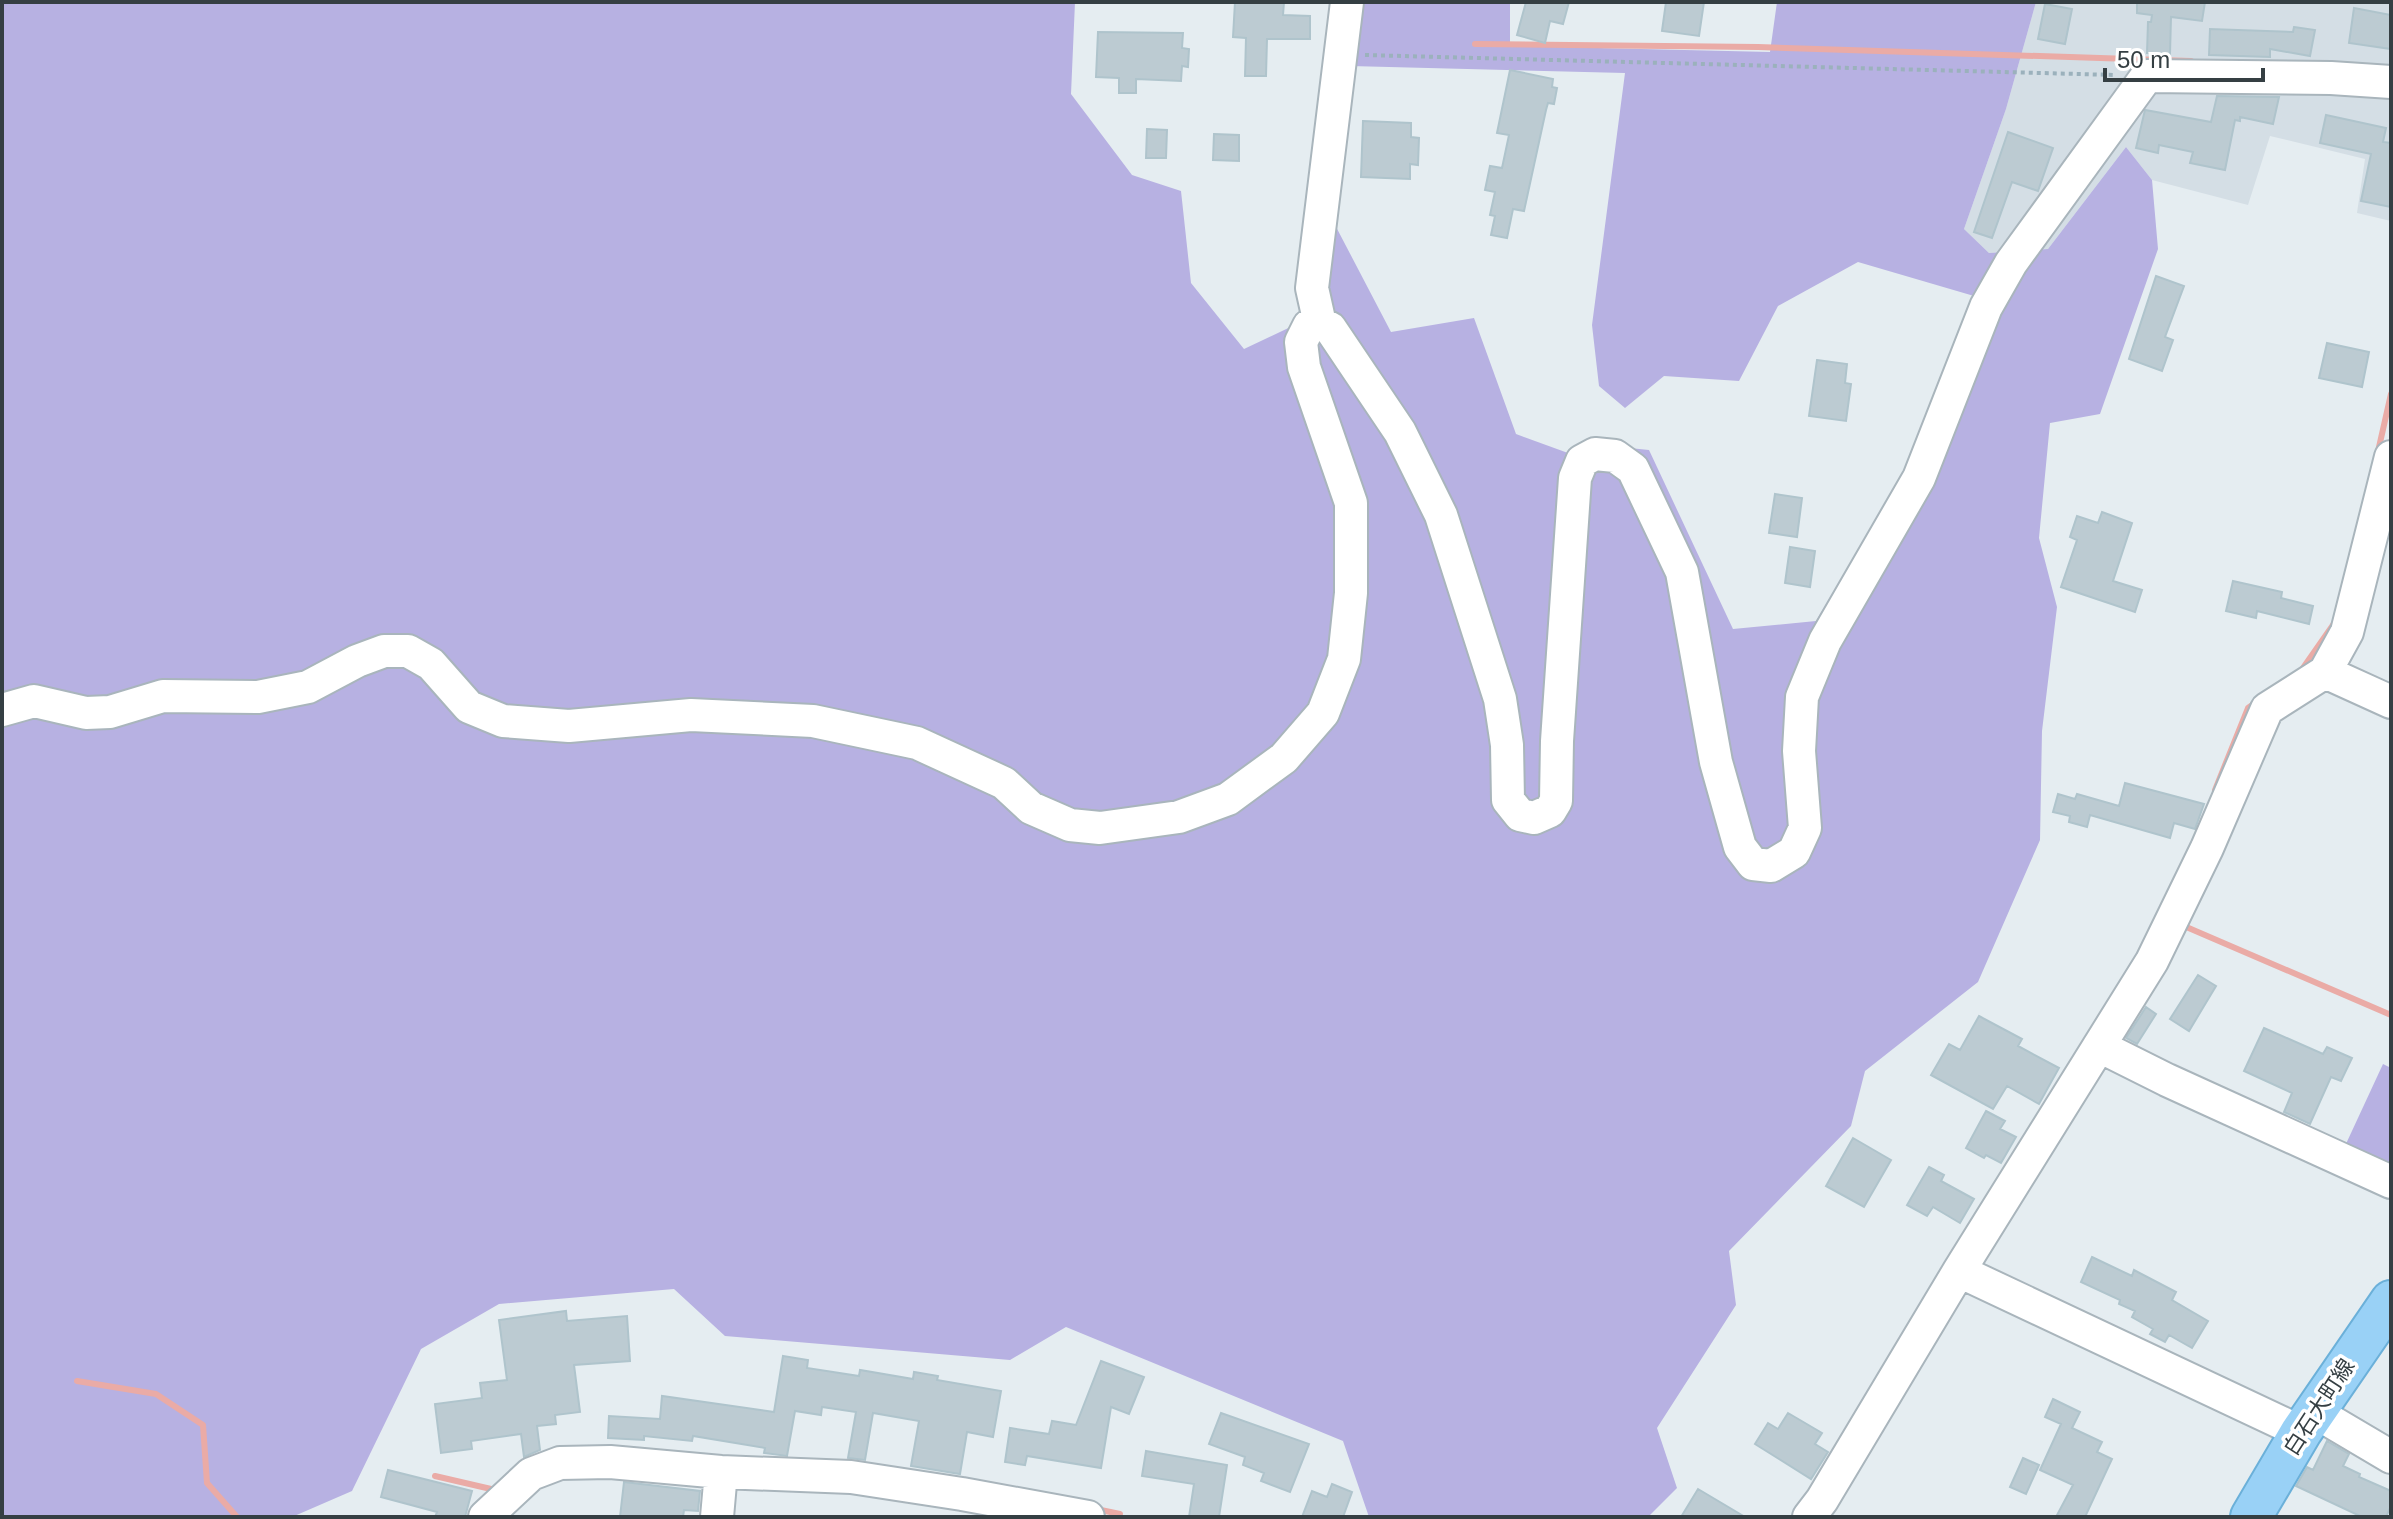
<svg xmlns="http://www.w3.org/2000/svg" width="2393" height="1519" font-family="Helvetica,'Noto Sans JP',sans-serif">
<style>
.residential{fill:#d4dee5}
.green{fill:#b7b1e2;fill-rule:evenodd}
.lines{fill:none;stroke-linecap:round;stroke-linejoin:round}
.stream{stroke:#eaaba6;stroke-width:6}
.building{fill:#bccbd2;stroke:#afc4cc;stroke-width:2}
.minor-casing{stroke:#a9b5bc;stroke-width:36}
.major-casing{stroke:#6bb0d9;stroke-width:44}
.path{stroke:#9bb1bc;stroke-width:4;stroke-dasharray:4 4;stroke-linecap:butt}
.minor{stroke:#fff;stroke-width:32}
.major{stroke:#99d1f6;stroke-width:40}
.labels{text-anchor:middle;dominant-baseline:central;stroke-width:7;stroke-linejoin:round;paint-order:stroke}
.street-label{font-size:22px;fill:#353f43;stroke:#fff}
</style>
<rect width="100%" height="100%" fill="#e5edf1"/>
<path class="residential" d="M2036 2H2391V221L2357 213 2365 159 2270 136 2248 205 2152 180 2126 147 2048 249 1989 253 1964 229 2006 109Z"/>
<path class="green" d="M2 2H1075L1071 94 1132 175 1181 191 1191 283 1244 349 1301 322 1336 2H1510V46L1770 52 1777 2H2036L2006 109 1964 229 1989 253 2048 249 2126 147 2152 180 2158 249 2100 414 2050 423 2039 538 2057 607 2042 731 2040 840 1978 982 1865 1071 1851 1126 1729 1251 1736 1305 1657 1428 1677 1488 1648 1517H1369L1343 1441 1066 1327 1010 1360 725 1336 674 1289 499 1304 421 1349 352 1491 292 1517H2ZM1350 66 1625 73 1592 325 1599 386 1625 408 1664 376 1739 381 1778 306 1858 262 1974 296 1907 468 1816 621 1733 629 1649 450 1600 445 1568 453 1516 434 1474 318 1391 332 1334 223Z
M2383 1064 2391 1068V1167L2345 1146Z"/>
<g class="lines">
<path class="stream" d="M1475 44 1758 47 2191 61
M2377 456 2391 394
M2303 668 2333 625
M2215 790 2248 708 2255 703
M2184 926 2391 1015
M77 1381 156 1394 203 1425 207 1483 237 1517
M435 1476 491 1489
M1096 1509 1120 1514"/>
</g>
<path class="building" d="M1235 2H1284L1283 15 1310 16V39H1267L1266 76H1245L1246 38 1233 37Z
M1526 2H1569L1563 24 1550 21 1545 43 1517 35Z
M1666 2H1704L1699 36 1662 31Z
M2137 2H2205L2202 21 2171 17 2170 54 2147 53 2148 22H2151L2152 15 2137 13Z
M2045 4 2072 9 2065 44 2038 39Z
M2354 8 2391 15V49L2349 43Z
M2294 27 2315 30 2310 56 2270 49V57L2209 55 2210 29 2293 32Z
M1098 32 1183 33 1182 48 1189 49 1188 67 1182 66 1181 81 1136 79V93H1119V78L1096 77Z
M1510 70 1553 79 1552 87 1557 88 1554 104 1548 103 1546 110 1524 211 1513 209 1507 238 1491 235 1495 216 1490 215 1495 192 1485 190 1490 166 1502 168 1509 135 1497 133Z
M2217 96 2279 97 2273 124 2240 117V121L2235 120 2225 170 2190 163 2193 152 2159 145 2158 153 2136 148 2145 110 2211 122Z
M2326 115 2386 128 2383 142 2391 143V207L2361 201 2371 154 2320 143Z
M1363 121 1411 123V137L1419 138 1418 165 1410 164V179L1361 177Z
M1147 129 1167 130 1166 158H1146Z
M2008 132 2053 148 2038 191 2012 182 1992 238 1974 232Z
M1214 134 1239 135V161L1213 160Z
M2156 276 2184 286 2165 337 2173 340 2162 371 2129 359Z
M2327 343 2369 352 2362 387 2319 378Z
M1817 360 1847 364 1845 383 1851 384 1846 421 1809 416Z
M1775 494 1802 498 1797 537 1769 533Z
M2102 512 2132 523 2113 581 2142 590 2135 612 2061 587 2077 540 2070 537 2077 516 2098 523Z
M1790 547 1815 551 1810 587 1785 583Z
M2233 581 2282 592 2281 598 2313 606 2309 624 2257 611 2256 618 2226 611Z
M2125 783 2204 804 2195 829 2174 823 2170 838 2090 815 2087 827 2069 822 2070 816 2053 812 2058 794 2075 799 2077 794 2119 806Z
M2198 975 2216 986 2189 1031 2170 1019Z
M2146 1007 2156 1014 2137 1044 2126 1038Z
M1979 1016 2022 1039 2018 1046 2059 1068 2039 1104 2007 1086 1993 1109 1931 1075 1949 1044 1960 1050Z
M2264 1028 2323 1054 2327 1047 2352 1058 2341 1081 2331 1077 2310 1124 2284 1112 2292 1093 2244 1071Z
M1986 1111 2005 1121 2000 1129 2016 1137 2001 1163 1986 1155 1984 1158 1966 1148Z
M1853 1138 1891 1160 1864 1207 1826 1186Z
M1929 1167 1944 1175 1941 1181 1974 1199 1960 1223 1933 1207 1927 1216 1907 1205Z
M2092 1257 2132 1276 2134 1270 2176 1292 2172 1300 2208 1321 2192 1348 2169 1335 2165 1342 2150 1334 2153 1329 2132 1317 2135 1311 2119 1304 2120 1300 2081 1282Z
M566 1311 567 1321 627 1316 630 1361 574 1365 580 1412 555 1415 556 1424 537 1426 540 1450 524 1457 521 1434 471 1441 472 1449 441 1453 435 1404 482 1398 480 1383 507 1380 499 1320Z
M783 1356 808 1360 807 1368 859 1376 860 1370 913 1379 914 1372 938 1376 937 1380 1001 1391 993 1437 967 1432 960 1474 911 1466 919 1421 873 1413 865 1460 848 1458 856 1412 822 1407 821 1415 795 1411 787 1456 764 1453 765 1448 693 1436 692 1441 644 1436V1440L608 1438 609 1416 660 1419 662 1396 774 1412Z
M1101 1361 1144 1377 1129 1414 1111 1407 1101 1468 1027 1456 1025 1465 1005 1462 1010 1428 1049 1434 1052 1421 1076 1425Z
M2053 1399 2080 1412 2072 1428 2102 1442 2097 1452 2112 1459 2085 1517H2056L2073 1485 2040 1470 2061 1424 2045 1417Z
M1221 1413 1309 1444 1290 1492 1261 1481 1264 1473 1243 1465 1245 1457 1209 1444Z
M1788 1413 1822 1433 1815 1444 1828 1452 1811 1479 1755 1444 1768 1423 1778 1429Z
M2327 1441 2349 1454 2343 1466 2360 1474 2359 1477 2391 1491V1506L2386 1517H2362L2296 1486 2307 1467 2313 1470Z
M1146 1451 1227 1465 1219 1517H1189L1194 1484 1142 1476Z
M2023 1458 2039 1465 2026 1494 2010 1487Z
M388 1470 472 1491 465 1517H435L437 1512 381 1497Z
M624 1482 700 1491 698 1511 684 1510 683 1517H620Z
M1332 1484 1352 1492 1343 1517H1302L1312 1491 1327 1497Z
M1698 1489 1745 1517H1681Z"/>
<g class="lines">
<defs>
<path id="minor" d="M1320 324 1312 288 1347 2
M2325 672 2391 702
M2 710 34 701 86 713 110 712 163 696 258 697 308 687 357 661 384 651H408L431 664 469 707 503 721 569 726 691 715 813 721 917 743 1004 783 1031 808 1070 825 1100 828 1179 817 1228 799 1284 758 1323 713 1344 659 1351 593V503L1304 367 1301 342 1309 326 1320 324 1330 328 1400 432 1441 515 1500 699 1507 745 1508 800 1520 815 1534 818 1550 811 1556 801 1557 741 1575 478 1582 461 1595 454 1615 456 1633 469 1682 572 1716 762 1740 847 1753 864 1771 866 1794 852 1805 828 1799 751 1802 697 1825 641 1919 478 1986 307 2011 263 2147 76 2331 78 2391 82
M2099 1046 2167 1080 2391 1182
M1959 1271 2301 1432
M2315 1412 2391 1457
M485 1517 531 1474 560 1463 610 1462 721 1472 851 1477 962 1494 1088 1517
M717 1517 721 1472
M1809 1517 1822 1500 1959 1271 2152 961 2207 848 2267 709 2325 672 2347 632 2391 457"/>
<path id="major" d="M2251 1517 2301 1432 2391 1301"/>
</defs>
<use href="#minor" class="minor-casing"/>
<use href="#major" class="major-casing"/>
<path class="path" d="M1365 55 2116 75"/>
<use href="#minor" class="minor"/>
<use href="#major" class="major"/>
</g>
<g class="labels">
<g class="street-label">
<text transform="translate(2319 1407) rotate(-57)">白石大町線</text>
</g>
</g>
<rect width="2393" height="1519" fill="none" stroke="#353f43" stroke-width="8"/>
<path d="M2105 68v12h158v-12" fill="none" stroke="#353f43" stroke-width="4"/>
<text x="2117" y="68" font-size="24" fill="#353f43" stroke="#ffffff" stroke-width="6" paint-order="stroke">50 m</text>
</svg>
